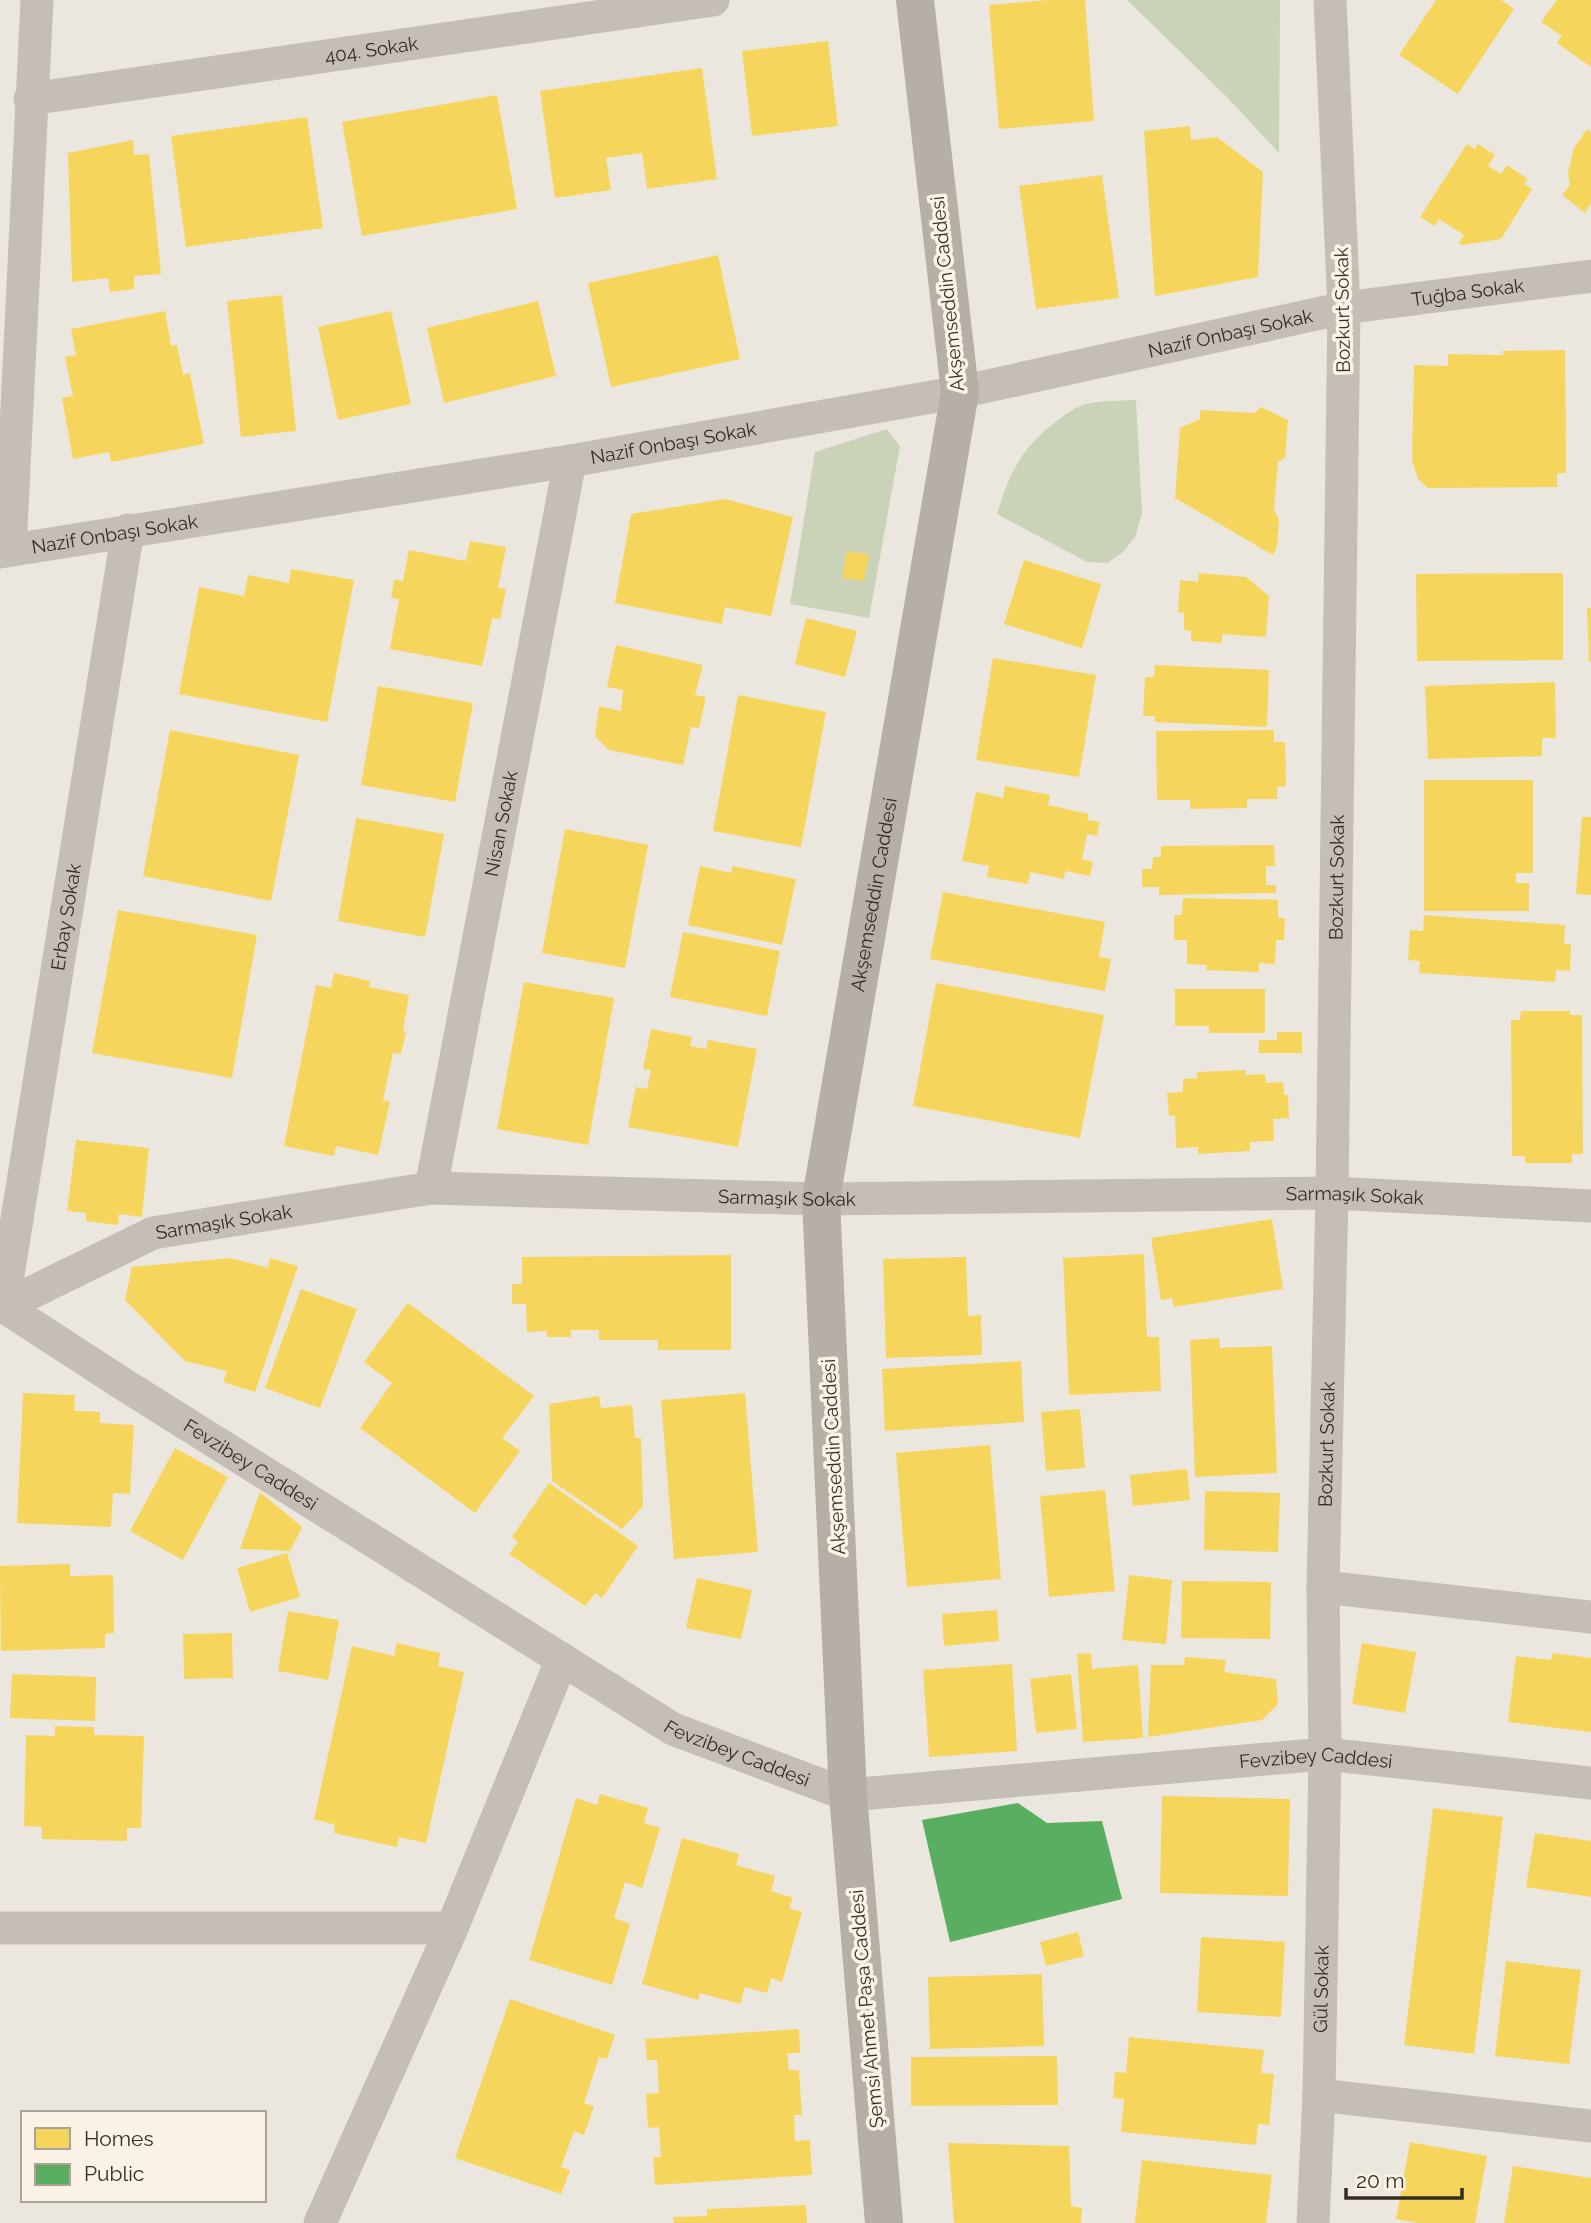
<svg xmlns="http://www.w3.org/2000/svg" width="1591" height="2223" font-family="Raleway,sans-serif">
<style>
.green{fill:#cad2b7}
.homes{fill:#f6d55c}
.public{fill:#5aae61}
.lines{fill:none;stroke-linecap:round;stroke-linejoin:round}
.minor{stroke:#c4beb7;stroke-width:33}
.secondary{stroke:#b5afa8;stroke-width:38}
.labels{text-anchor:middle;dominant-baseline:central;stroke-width:7;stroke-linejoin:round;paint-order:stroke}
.street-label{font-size:19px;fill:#352c26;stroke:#faf2e4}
</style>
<rect width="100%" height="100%" fill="#ece7de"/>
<path class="green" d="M1127 0H1280L1279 153 1227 97Z
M1136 400 1142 513 1135 537 1123 552 1107 563 1087 562 997 514C1010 471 1022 447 1058 420 1066 414 1077 406 1087 404 1102 400 1121 401 1136 400Z
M887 429 900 446 869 618 790 604 815 452Z"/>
<path class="homes" d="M1048 0H1085L1094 121 999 129 989 5Z
M1436 0H1501L1514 9 1458 94 1399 55Z
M1557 0H1591V67L1557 43 1562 36 1541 22Z
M828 41 838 126 752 136 742 51Z
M702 68 717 179 647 189 642 153 606 158 611 190 555 198 540 91Z
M497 95 517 209 362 236 342 122Z
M307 117 323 228 186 247 171 136Z
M1190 126 1191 140 1217 137 1263 172 1258 277 1155 296 1144 131Z
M1587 129 1591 132V203L1585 213 1562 195 1570 185 1568 173 1574 148Z
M133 140 134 155 149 154 161 274 134 276V289L110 292 108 278 72 282 68 153Z
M1467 144 1475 149 1478 144 1495 155 1488 166 1501 174 1507 165 1528 179 1524 184 1532 189 1501 239 1462 245 1459 243 1464 235 1439 219 1435 226 1420 217Z
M1102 175 1119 298 1036 309 1019 186Z
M718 255 740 359 611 387 588 283Z
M282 295 296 431 241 437 227 301Z
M538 301 556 376 444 403 427 328Z
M165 311 171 346 177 345 183 375 190 373 204 444 111 462 109 452 73 459 62 398 73 396 65 357 76 355 71 329Z
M391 311 411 404 338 420 318 327Z
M1565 350 1566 473H1557V487L1428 488 1418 479 1412 460 1414 365 1448 366V354L1504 355 1502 351Z
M1261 407 1288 420 1285 458 1278 462 1274 509 1279 520 1277 547 1273 555 1175 498 1180 428 1200 419V410L1254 413Z
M725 499 793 517 771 616 725 607 722 624 615 603 631 514Z
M470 541 506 547 498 588 506 589 500 619 492 618 482 666 390 649 399 599 391 598 394 580 403 581 409 550 466 561Z
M847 551 869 555 864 581 842 578Z
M1024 560 1101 584 1082 648 1004 624Z
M291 569 354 580 327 722 179 694 199 587 244 596 248 575 289 583Z
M1199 573 1246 577 1269 596 1266 637 1222 634V643L1191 641V631L1184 630V613L1178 612 1180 580 1198 582Z
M1563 573V660L1417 661 1416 574Z
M1587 608H1591V662H1589Z
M806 618 857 631 845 677 795 664Z
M616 645 703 665 695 695 706 697 699 728 691 727 683 765 609 750 595 736 599 706 621 711 623 690 607 687Z
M993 658 1096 675 1079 777 976 760Z
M1155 665 1269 670 1267 727 1155 722V716H1143L1145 677H1154Z
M1555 682 1556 738H1542V756L1428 759 1425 686Z
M378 686 473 703 455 802 361 785Z
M738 695 826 712 801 847 713 831Z
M170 730 299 755 271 901 143 876Z
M1274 730V742H1285L1286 786 1277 787V799H1247V808L1190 809V800H1157L1156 731Z
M1424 780H1533V873H1516V883H1529V911H1424Z
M1005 786 1050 795 1048 805 1089 814 1087 820 1100 822 1097 836 1087 834 1082 859 1093 862 1090 876 1065 871 1064 879 1030 872 1028 884 987 877 989 866 962 861 976 792 1003 798Z
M1582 817H1591V895L1576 894Z
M356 818 444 834 425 937 338 921Z
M565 829 648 845 625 968 542 953Z
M1274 845 1275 866H1266V885H1276V893L1159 895V887H1142V869H1152L1153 857H1161V846Z
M700 866 731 873 733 866 796 879 782 945 688 925Z
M943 892 1105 922 1099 957 1111 959 1105 991 930 959Z
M1183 898 1278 900V918H1285L1284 940H1276L1275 964 1259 963V972L1206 970 1207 965 1187 964V940H1174V915H1182Z
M118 910 257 935 232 1078 92 1053Z
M1424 915 1565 925 1564 944H1571L1570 971 1556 970 1555 982 1419 973 1420 961 1408 960 1410 930 1423 931Z
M683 932 780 951 767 1016 670 997Z
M334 973 370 981 369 987 409 995 403 1031 406 1032 401 1054 393 1053 383 1100 390 1102 378 1155 336 1146 334 1156 284 1146 316 985 331 988Z
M524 982 614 998 588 1145 497 1129Z
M936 983 1104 1015 1080 1138 913 1106Z
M1175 989H1265V1033H1209V1026H1175Z
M1521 1011H1570V1015H1582L1583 1154H1572V1163H1525V1156H1512L1511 1020H1520Z
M651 1029 692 1037 690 1046 706 1049 708 1040 757 1049 738 1147 628 1127 636 1087 647 1089 651 1070 643 1069Z
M1277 1032H1302V1053H1259V1040H1277Z
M1246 1070 1245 1075 1265 1074 1266 1083 1283 1082 1284 1095H1288L1289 1118 1273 1119 1274 1141 1250 1142V1151L1198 1154V1147L1176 1148 1175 1115 1169 1116 1167 1093 1183 1092V1079L1197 1078V1072Z
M76 1140 149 1148 142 1217 119 1214 118 1225 86 1221V1213L67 1211Z
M1272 1219 1283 1289 1174 1307 1172 1298 1161 1300 1151 1238Z
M1144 1254 1147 1337H1159L1161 1391 1069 1395 1063 1258Z
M731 1255V1350H658V1340H599V1330H571V1337H547V1331L527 1332 526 1304H512V1284H522V1257Z
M966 1257 968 1316 981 1315 982 1355 886 1358 883 1259Z
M230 1258 268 1268 270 1258 298 1266 255 1392 223 1382 227 1371 185 1361 125 1300 132 1267Z
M301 1289 357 1309 320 1408 265 1388Z
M408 1303 534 1396 502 1438 520 1451 475 1513 360 1428 392 1383 364 1362Z
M1219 1338 1220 1348 1272 1346 1277 1473 1195 1477 1190 1340Z
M1021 1361 1024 1422 885 1431 882 1369Z
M23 1393 75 1395 74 1411 100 1412V1423L134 1425 130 1494 113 1493 111 1527 17 1523Z
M745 1393 758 1552 674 1559 661 1400Z
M599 1396 601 1408 632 1405 635 1438H641L643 1506 622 1529 552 1481 549 1404Z
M1080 1409 1085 1468 1046 1471 1041 1412Z
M990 1445 1001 1579 907 1587 896 1453Z
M175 1448 228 1477 183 1560 130 1531Z
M1187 1469 1190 1500 1133 1506 1130 1475Z
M549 1483 638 1546 602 1598 595 1593 585 1606 509 1554 518 1542 512 1537Z
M1105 1490 1115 1591 1049 1597 1040 1496Z
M1205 1491 1280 1493 1278 1552 1204 1550Z
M260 1492 302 1527 290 1551 240 1549Z
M287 1553 300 1597 250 1612 237 1568Z
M70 1564V1576L113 1575 114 1633 105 1634V1648L1 1651 0 1566Z
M1129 1575 1172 1580 1166 1644 1122 1640Z
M697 1578 752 1590 741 1639 686 1628Z
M1182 1581 1271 1582 1270 1639 1181 1638Z
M997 1610 999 1641 944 1646 942 1614Z
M288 1611 339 1620 328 1680 278 1671Z
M232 1633 233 1678 184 1679 183 1634Z
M397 1643 440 1653 438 1666 464 1672 426 1843 399 1837 397 1847 334 1833 335 1825 314 1819 352 1646 394 1656Z
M1362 1643 1416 1652 1405 1713 1352 1704Z
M1091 1653 1092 1669 1138 1665 1143 1738 1083 1742 1077 1654Z
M1552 1653 1591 1658V1732L1508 1722 1516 1656 1551 1660Z
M1185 1657 1226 1660 1224 1672 1276 1679 1278 1704 1262 1720 1148 1737 1151 1665H1184Z
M1012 1664 1017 1751 929 1757 923 1670Z
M12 1674 96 1677 95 1721 10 1718Z
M1071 1674 1077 1729 1036 1733 1030 1679Z
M55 1726 94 1727V1735L144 1736 141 1828H127V1841L42 1839V1827L24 1826 26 1735 55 1736Z
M600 1794 648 1808 644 1823 660 1828 642 1888 625 1882 614 1918 630 1924 612 1985 529 1960 576 1798 597 1805Z
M1162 1796 1290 1799 1288 1896 1160 1893Z
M1433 1808 1503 1817 1474 2054 1404 2045Z
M1535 1833 1591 1841V1897L1526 1887Z
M682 1838 739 1854 736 1865 775 1876 771 1891 793 1898 789 1908 802 1912 782 1982 771 1978 767 1993 745 1987 740 2004 700 1993 698 2000 642 1984Z
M1078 1932 1084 1956 1046 1966 1040 1942Z
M1201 1937 1285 1942 1281 2017 1197 2012Z
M1506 1961 1581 1970 1569 2064 1495 2056Z
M1042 1974 1044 2046 930 2049 928 1977Z
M510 1999 615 2035 607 2059 599 2057 584 2103 594 2106 584 2135 574 2131 561 2167 570 2170 561 2194 455 2158Z
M799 2029 800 2053H787L789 2070H799L802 2115H794L795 2141 810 2140 812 2175 655 2185 653 2157H661L659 2127 648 2128 646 2094 659 2093 657 2060H647L645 2039Z
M1129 2037 1264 2050 1261 2073 1274 2074 1269 2125 1258 2124 1256 2145 1121 2132 1124 2099 1113 2098 1115 2072 1126 2073Z
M1057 2056 1058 2105 911 2106V2057Z
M1410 2142 1487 2156 1475 2223H1418L1396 2219Z
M948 2143 1069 2146 1071 2206 1082 2208 1081 2223H954Z
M1142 2160 1272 2175 1266 2223H1135Z
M1513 2166 1591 2178V2223H1504Z
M806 2205 807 2223H674L673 2217 707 2216V2209Z"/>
<path class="public" d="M1018 1803 1047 1823 1102 1821 1122 1899 950 1942 922 1820Z"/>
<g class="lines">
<g class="minor">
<path id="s1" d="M30 99 713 0"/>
<path d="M10 549 37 0"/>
<path id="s2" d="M0 552 570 461 960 392 1344 308 1591 276"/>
<path id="s3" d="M431 1188 570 461"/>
<path id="s4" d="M3 1306 123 1384 673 1729 848 1795 1325 1754 1591 1783"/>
<path id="s5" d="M3 1306 128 530"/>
<path id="s6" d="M0 1308 153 1233 431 1188 821 1199 1332 1193 1591 1206"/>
<path d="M1323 1587 1591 1617"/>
<path d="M0 1928H452"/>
<path d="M1319 2095 1591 2126"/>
<path d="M320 2223 452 1928 562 1659"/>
<path id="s7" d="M1313 2223 1319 2095 1325 1754 1323 1587 1332 1193 1344 308 1330 0"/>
</g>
<path class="secondary" id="s8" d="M884 2223 848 1795 821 1199 960 392 915 0"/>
</g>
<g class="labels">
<g class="street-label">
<text stroke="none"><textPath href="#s1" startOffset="345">404. Sokak</textPath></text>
<text stroke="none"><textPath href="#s2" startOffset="1491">Tuğba Sokak</textPath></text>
<text transform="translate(947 294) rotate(-96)">Akşemseddin Caddesi</text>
<text transform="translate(1342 310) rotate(-91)">Bozkurt Sokak</text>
<text stroke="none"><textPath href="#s2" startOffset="1250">Nazif Onbaşı Sokak</textPath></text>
<text stroke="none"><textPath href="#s2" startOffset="682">Nazif Onbaşı Sokak</textPath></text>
<text stroke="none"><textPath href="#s2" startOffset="116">Nazif Onbaşı Sokak</textPath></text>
<text stroke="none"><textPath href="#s3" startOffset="371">Nisan Sokak</textPath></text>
<text stroke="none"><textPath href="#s7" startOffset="1346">Bozkurt Sokak</textPath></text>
<text stroke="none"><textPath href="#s8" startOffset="1335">Akşemseddin Caddesi</textPath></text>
<text stroke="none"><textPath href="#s5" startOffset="394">Erbay Sokak</textPath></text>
<text stroke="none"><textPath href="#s6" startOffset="1376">Sarmaşık Sokak</textPath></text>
<text stroke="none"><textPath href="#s6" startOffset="808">Sarmaşık Sokak</textPath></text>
<text stroke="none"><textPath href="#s6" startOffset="242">Sarmaşık Sokak</textPath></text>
<text stroke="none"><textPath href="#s7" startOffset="779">Bozkurt Sokak</textPath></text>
<text transform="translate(833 1457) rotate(-93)">Akşemseddin Caddesi</text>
<text stroke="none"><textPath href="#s4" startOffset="294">Fevzibey Caddesi</textPath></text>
<text stroke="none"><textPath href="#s4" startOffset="861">Fevzibey Caddesi</textPath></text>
<text stroke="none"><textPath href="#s4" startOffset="1449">Fevzibey Caddesi</textPath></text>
<text stroke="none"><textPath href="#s7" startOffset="234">Gül Sokak</textPath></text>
<text transform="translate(866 2009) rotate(-95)">Şemsi Ahmet Paşa Caddesi</text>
</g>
</g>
<rect x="21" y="2111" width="245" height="91" fill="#faf2e4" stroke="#aba398" stroke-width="2"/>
<rect x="35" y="2128" width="35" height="21" fill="#f6d55c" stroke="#aba398" stroke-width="2"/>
<text x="84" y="2146" font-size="21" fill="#352c26">Homes</text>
<rect x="35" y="2164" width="35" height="21" fill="#5aae61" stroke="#aba398" stroke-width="2"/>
<text x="84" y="2181" font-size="21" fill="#352c26">Public</text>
<path d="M1346 2188v10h116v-10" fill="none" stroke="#352c26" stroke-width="3.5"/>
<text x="1356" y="2188" font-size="21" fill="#352c26" stroke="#faf2e4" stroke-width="5" paint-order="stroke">20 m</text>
</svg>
